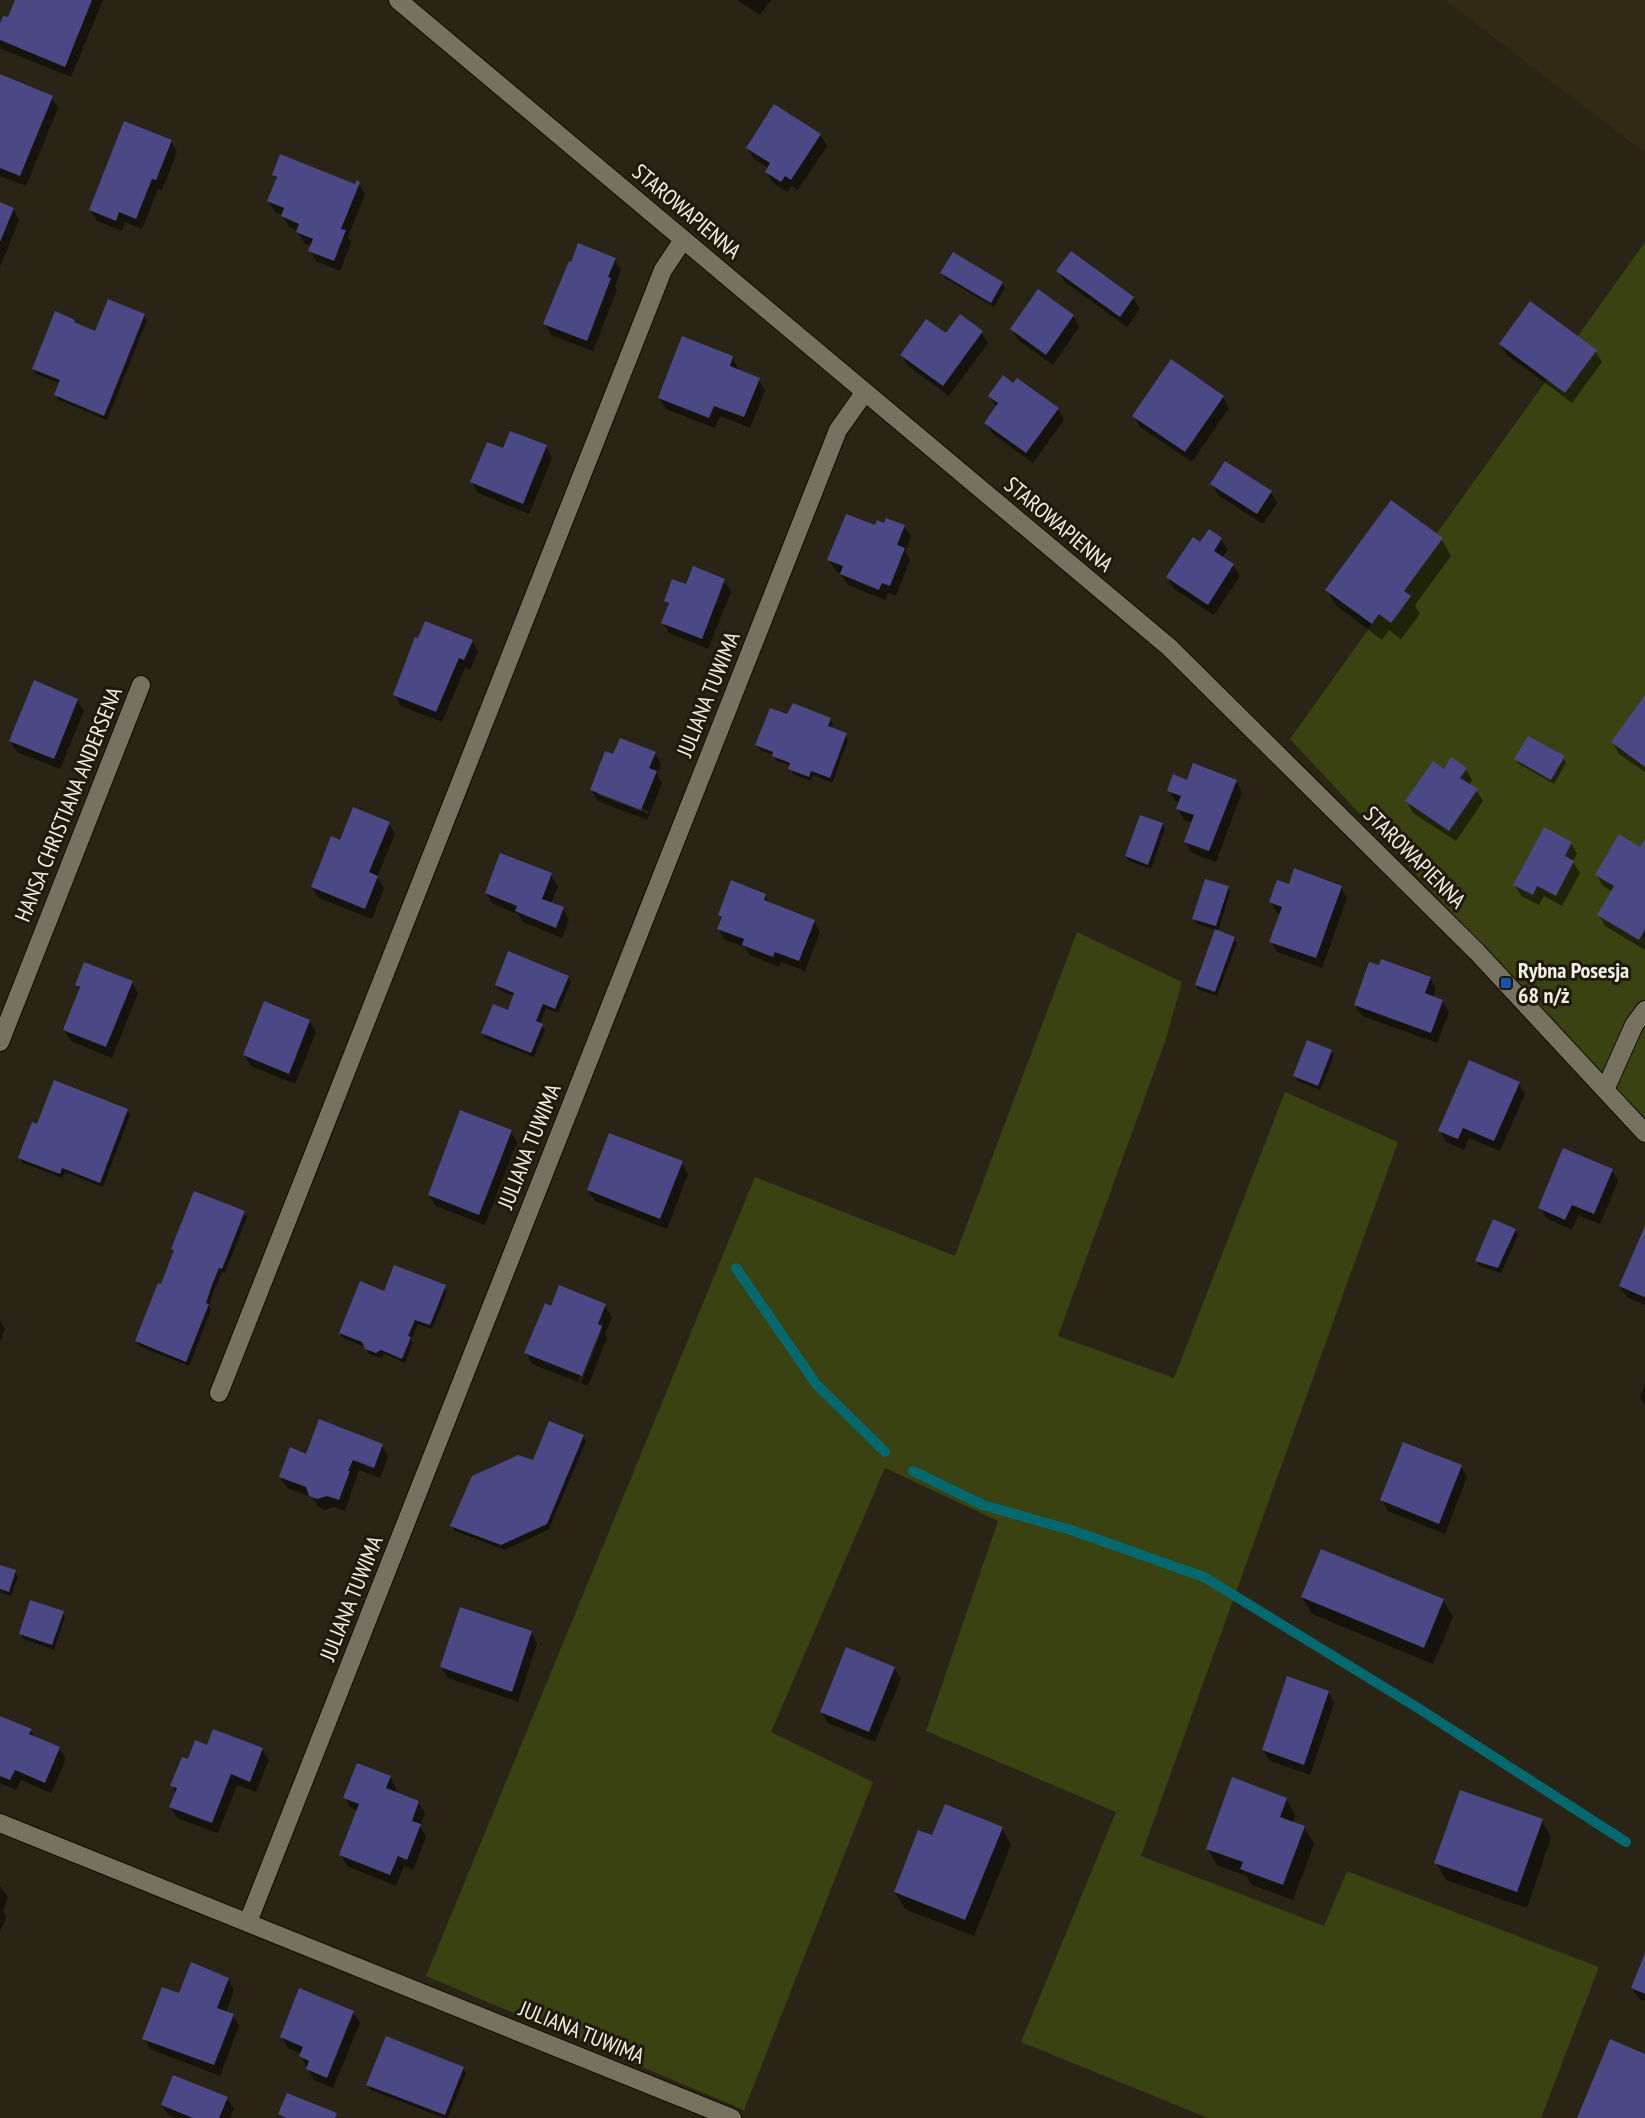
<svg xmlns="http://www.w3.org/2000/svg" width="1645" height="2118" font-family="'PT Sans Narrow',sans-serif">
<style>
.built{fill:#322a15}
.green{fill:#3b4211}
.shadow{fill:#0007;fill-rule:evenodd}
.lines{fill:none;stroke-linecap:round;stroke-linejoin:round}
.stream{stroke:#03696f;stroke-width:10}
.building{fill:#4a4885}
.minor-casing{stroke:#120d02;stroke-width:20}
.minor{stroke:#777160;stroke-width:18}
.transit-dot{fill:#1a4fb4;stroke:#1f1a0c;stroke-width:2}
.labels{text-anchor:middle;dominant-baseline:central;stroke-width:6;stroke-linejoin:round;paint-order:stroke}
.street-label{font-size:22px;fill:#f2efe5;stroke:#1f1a0c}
.poi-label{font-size:22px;font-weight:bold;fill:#f2efe5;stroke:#1f1a0c;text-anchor:start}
</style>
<rect width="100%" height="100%" fill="#292415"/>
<path class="built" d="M1445 0H1645V153Z"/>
<path class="green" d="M1645 242V1120L1290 739Z
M1077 932 1182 982 1165 1042 1058 1336 1174 1378 1285 1092 1398 1142 1141 1856 1324 1926 1347 1871 1599 1967 1541 2118H1208L1021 2042 1116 1812 926 1731 998 1521 885 1468 771 1732 873 1782 744 2110 426 1976 755 1177 955 1256Z"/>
<path class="shadow" d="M16 0H103L71 77 2 49 0 45V28L8 19Z
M737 0H771L760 15Z
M0 76 52 97 58 108 26 186 0 176Z
M820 135 827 146 798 190 792 186 787 192 773 183 766 172 769 168 754 159 748 148Z
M171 141 177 152 162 190 158 189 142 229 125 222 122 231 97 221 90 210Z
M273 175 356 185 358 183 365 194 348 237 351 243 340 271 316 261 310 250 311 246 304 243 297 231 289 227 283 215 275 212 269 201 277 181Z
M0 204 13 209 19 220 0 267Z
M615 259 621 270 615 286 617 290 593 351 551 335 545 324Z
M1058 271 1133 298 1140 309 1127 327 1065 282Z
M942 273 1002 283 1005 288 994 307 945 278Z
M144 315 147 320 107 420 59 400 56 395 60 383 36 374 33 369 74 321 76 325 96 333Z
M1073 316 1079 327 1053 365 1018 340 1012 329Z
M981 332 988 343 949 396 908 366 902 355 946 335Z
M1500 344 1595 351 1602 362 1572 403 1507 355Z
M732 358 739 369 738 371 759 380 765 391 750 428 720 416 715 428 666 409 659 398Z
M1014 385 1058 409 1064 420 1033 463 993 434 986 423 996 407 990 396Z
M1223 397 1229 408 1192 462 1140 427 1134 416Z
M546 447 552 458 529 514 478 493 472 482 503 450Z
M1212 484 1271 492 1277 503 1263 524 1218 495Z
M904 526 911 537 905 552 910 560 896 596 888 593 885 600 848 585 841 574 836 571 829 560 876 527Z
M1221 539 1228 550 1222 558 1233 565 1240 576 1214 615 1174 589 1168 578 1201 544Z
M1442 540 1451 556 1415 605 1420 614 1401 639 1389 630 1382 640 1337 606 1327 590Z
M724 580 731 592 708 649 669 633 663 622 669 607 666 600Z
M419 640 472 641 478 652 470 670 465 668 442 722 401 706 395 695Z
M1645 697V772L1619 754 1613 743Z
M77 700 84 711 60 769 17 752 10 741Z
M788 716 830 719 833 724 831 729 846 735 848 740 832 783 813 775 811 781 793 774 791 766 777 761 773 755 760 750 757 745Z
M655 753 661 764 657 774 662 783 647 820 598 801 591 790ZM598 792 649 811 648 814 598 795Z
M1564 758 1566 763 1554 784 1519 764 1516 759Z
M1466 769 1472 780 1469 785 1476 790 1483 801 1456 841 1413 813 1407 802 1444 771Z
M1236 781 1242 792 1216 862 1192 853 1185 842 1193 823 1184 820 1178 809 1180 803 1175 801 1169 790 1188 782Z
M388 823 395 834 377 877 384 888 372 919 319 898 312 887 341 842Z
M1162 824 1165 829 1151 869 1129 861 1126 856Z
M1645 842V950L1605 926 1599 915 1613 892 1603 886 1597 875 1641 849Z
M1571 843 1577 854 1573 862 1580 873 1562 906 1544 896 1539 905 1521 896 1515 885Z
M551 875 558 886 551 904 563 909 569 920 562 938 523 922 518 914 493 904 486 893Z
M1290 886 1341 887 1347 898 1322 968 1277 952 1271 941 1281 914 1277 913 1271 902Z
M1228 887 1230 892 1218 932 1234 938 1237 943 1217 996 1199 990 1196 985 1216 930 1197 924 1194 919Z
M765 895 770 904 814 921 820 932 805 971 781 962 779 967 750 955 745 947 725 940 718 929 722 920 719 915Z
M568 977 571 982 558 1013 546 1008 540 1024 545 1030 534 1057 485 1038 483 1033 508 1012 515 996 499 990 497 985Z
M1430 978 1436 989 1433 998 1442 1001 1449 1012 1437 1043 1362 1016 1355 1005Z
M132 982 138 993 112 1058 71 1041 64 1030 80 991 77 985Z
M309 1021 316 1032 295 1084 251 1066 244 1055Z
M1331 1051 1334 1056 1320 1090 1298 1081 1295 1076Z
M1519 1083 1525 1094 1500 1151 1469 1138 1464 1150 1446 1142 1440 1131Z
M127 1110 130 1115 103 1187 65 1172 62 1178 23 1163 20 1158 38 1125Z
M511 1131 517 1142 485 1225 436 1206 429 1195Z
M682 1163 688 1174 667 1229 595 1201 588 1190Z
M1612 1170 1618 1181 1600 1224 1578 1215 1572 1230 1546 1218 1540 1207Z
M244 1212 247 1217 225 1273 222 1272 214 1291 209 1306 211 1310 189 1366 139 1346 136 1341 175 1253 173 1249Z
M1515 1230 1518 1235 1501 1273 1479 1266 1477 1261Z
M1645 1230V1305L1627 1297 1620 1286Z
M444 1287 447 1292 432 1329 418 1324 411 1340 413 1343 405 1363 385 1354 379 1358 369 1354 365 1347 343 1338 340 1333 385 1293Z
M605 1306 612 1317 605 1333 607 1338 588 1386 581 1383 602 1329V1321L578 1382 532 1364 526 1353 552 1308Z
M0 1320 5 1329 0 1341Z
M1645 1385V1406L1640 1397Z
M583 1436 586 1441 549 1529 505 1550 455 1531 452 1526 534 1462Z
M382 1446 388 1457 380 1478 359 1470 345 1511 334 1507 324 1510 318 1506 312 1497 287 1488 280 1477 307 1455Z
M1461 1466 1467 1477 1445 1534 1388 1511 1382 1500Z
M0 1567 15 1572 18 1577 11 1596 0 1592Z
M1302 1597 1443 1600 1453 1617 1433 1664 1312 1614Z
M62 1612 65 1617 54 1650 24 1639 21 1634Z
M531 1632 537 1643 518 1702 448 1678 441 1667Z
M894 1668 901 1679 875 1742 828 1723 821 1712Z
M1328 1692 1334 1703 1310 1775 1270 1761 1263 1750Z
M0 1718 31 1731 35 1738 59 1748 66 1759 51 1793 21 1780 16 1790 0 1783Z
M208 1746 262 1749 269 1760 256 1792 237 1785 218 1833 177 1818 171 1807 176 1793 172 1786 189 1761Z
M390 1777 396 1788 395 1793 418 1802 425 1813 420 1826 426 1837 413 1870 404 1866 396 1886 347 1866 341 1855 358 1811 351 1808 345 1797Z
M1286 1799 1295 1815 1293 1823 1304 1827 1314 1844 1293 1900 1252 1885 1246 1876 1217 1865 1208 1849Z
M1541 1820 1551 1837 1527 1908 1446 1880 1436 1863Z
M1002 1828 1011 1845 974 1936 905 1909 895 1892 933 1837Z
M0 1886 8 1897 3 1911 6 1917 0 1933Z
M1645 1957V2001L1639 1999 1632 1988Z
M228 1979 234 1990 226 2013 233 2015 239 2026 220 2076 150 2049 144 2038 179 1995Z
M353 2012 360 2023 333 2088 314 2080 301 2056 302 2054 288 2048 282 2037Z
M463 2068 466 2073 448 2118H444L371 2090 368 2085Z
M227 2098 234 2109 230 2118H174L169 2116 162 2105Z"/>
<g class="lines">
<path class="stream" d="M736 1268 816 1384 885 1452
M913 1471 983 1505 1071 1530 1204 1577 1418 1708 1626 1842"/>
</g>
<path class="building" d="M15 0H92L65 67 0 40V24L3 16 8 17Z
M0 74 53 96 20 176 0 168Z
M774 104 821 134 791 180 785 176 781 182 765 172 770 163 746 148Z
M124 121 172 140 156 180 152 179 136 219 119 212 116 221 89 210Z
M280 154 355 184 357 180 360 182 341 229 346 230 334 261 308 251 313 239 296 232 299 224 281 216 284 208 267 201 277 177 272 175Z
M0 202 14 208 0 242Z
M578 243 616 258 608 277 611 278 587 341 543 324 569 261 571 262Z
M1071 251 1134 297 1120 317 1056 271Z
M953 252 1003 282 991 303 940 273Z
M1038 289 1074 315 1046 355 1010 329Z
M108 299 145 314 104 416 54 395 60 380 32 369 55 311 75 320 74 322 95 331Z
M1530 301 1597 350 1565 393 1499 344Z
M960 314 983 331 943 386 900 355 926 319 946 333Z
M682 336 733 356 730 366 760 378 744 417 714 406 709 418 658 398Z
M1171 359 1224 396 1185 452 1132 416Z
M1003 375 1013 383 1017 378 1059 408 1026 453 984 423 998 403 988 396Z
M510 431 547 445 523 504 470 482 487 442 503 448Z
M1225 461 1272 491 1257 514 1210 484Z
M1391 500 1443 538 1404 591 1411 596 1391 623 1379 614 1372 624 1325 590Z
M846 514 875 525 877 520 884 523 886 518 905 525 897 545 905 548 890 586 882 583 879 590 840 574 843 566 827 560Z
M1209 529 1222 538 1214 551 1234 564 1208 605 1166 577 1193 537 1200 542Z
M693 566 725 579 702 639 661 623 669 603 664 601 672 579 686 584Z
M425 621 473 640 464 660 459 658 436 712 393 695 415 637 418 638Z
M34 680 78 699 54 759 9 741Z
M1645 695V767L1611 742Z
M793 703 831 718 828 726 847 733 830 778 811 771 809 777 788 769 790 763 772 756 773 752 755 745 770 708 787 714Z
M1528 736 1565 756 1551 780 1514 759Z
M620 738 656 752 649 768 657 771 641 810 590 790 605 751 613 754Z
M1451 757 1467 768 1460 778 1478 789 1449 831 1405 801 1433 761 1444 769Z
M1193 763 1237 780 1209 851 1184 842 1194 815 1176 809 1181 796 1167 791 1173 774 1187 780Z
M353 807 390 822 369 872 378 876 365 909 311 887 331 836 340 840Z
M1140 815 1163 823 1148 865 1125 856Z
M1544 827 1572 842 1565 856 1574 861 1556 896 1537 886 1533 895 1513 885Z
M1619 834 1640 847 1645 839V929L1639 940 1597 915 1614 886 1595 875Z
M500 853 552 873 542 899 564 907 556 928 515 911 517 906 485 893Z
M1294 868 1342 886 1316 958 1269 942 1282 907 1269 902 1277 880 1289 884Z
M1205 879 1229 886 1216 926 1192 919Z
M731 880 766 894 764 900 815 920 799 961 775 952 773 957 742 945 744 939 717 929 722 917 718 915Z
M1215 929 1235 937 1215 992 1195 985Z
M508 951 569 976 555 1009 543 1004 536 1021 543 1024 531 1053 481 1033 493 1004 508 1010 514 993 495 985Z
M1381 959 1431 977 1425 993 1443 1000 1431 1033 1354 1005 1369 962 1379 965Z
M84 962 133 981 106 1047 63 1030 80 987 75 985Z
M264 1001 310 1020 289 1074 243 1055Z
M1307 1040 1332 1050 1318 1086 1293 1076Z
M1469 1060 1520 1082 1494 1141 1463 1128 1458 1139 1438 1131Z
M54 1080 128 1109 100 1183 62 1168 60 1174 18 1158 32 1122 37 1124Z
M460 1110 512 1130 479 1215 428 1195Z
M609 1133 683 1161 660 1219 587 1190Z
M1563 1148 1613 1169 1594 1214 1572 1205 1565 1220 1538 1208Z
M194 1191 245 1211 222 1269 219 1268 212 1285 206 1303 209 1304 186 1362 135 1341 158 1283 161 1284 174 1250 171 1249Z
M1493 1219 1516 1229 1498 1268 1475 1261Z
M1645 1226V1295L1644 1297 1619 1286Z
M394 1265 446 1285 430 1325 415 1320 408 1336 411 1337 402 1359 381 1350 376 1353 365 1349 362 1342 339 1333 360 1281 384 1291Z
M559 1285 606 1304 598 1324 602 1326 582 1376 524 1353 545 1303 551 1306Z
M319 1419 383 1444 374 1468 353 1460 348 1471H350L339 1500 327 1496 317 1499 309 1496 306 1487 279 1477 290 1447 306 1454Z
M549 1421 584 1435 547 1524 501 1545 450 1526 472 1476 518 1455 533 1460Z
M1403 1442 1462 1465 1439 1524 1380 1500Z
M1321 1549 1444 1599 1424 1648 1301 1597Z
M0 1565 16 1570 9 1592 0 1589Z
M30 1600 64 1611 52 1645 19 1634Z
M460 1607 532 1631 512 1692 440 1667Z
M846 1647 895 1667 869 1732 820 1712Z
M1287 1676 1329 1691 1304 1765 1262 1750Z
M0 1716 32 1729 29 1734 60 1747 45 1783 15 1770 10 1780 0 1776Z
M213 1729 263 1748 250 1782 231 1774 212 1823 169 1807 177 1788 170 1786 182 1757 188 1759 195 1740 207 1745Z
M357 1763 391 1776 386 1788 419 1801 412 1821 421 1824 407 1860 398 1856 390 1875 339 1855 359 1804 343 1798Z
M1232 1777 1287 1798 1280 1817 1305 1826 1283 1885 1240 1869 1243 1862 1206 1849Z
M1460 1790 1543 1819 1517 1892 1434 1863Z
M945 1804 1003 1827 965 1920 894 1892 918 1830 932 1835Z
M1645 1953V1994L1631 1988Z
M191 1962 229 1978 217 2008 234 2014 214 2065 142 2039 162 1987 179 1993Z
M299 1988 354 2011 327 2078 306 2069 309 2061 299 2056 303 2047 280 2037Z
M386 2036 464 2067 445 2115 366 2085Z
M1610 2039 1645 2054V2118H1577Z
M173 2075 228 2097 219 2118H193L161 2105Z
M287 2093 337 2113 335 2118H287L278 2114Z"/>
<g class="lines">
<defs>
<path id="minor" d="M398 0 1169 647 1477 952 1645 1133
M0 1042 141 685
M1605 1090 1634 1025 1645 1010
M219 1393 663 270 683 240
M0 1823 732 2118
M248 1922 838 430 865 392"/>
</defs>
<use href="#minor" class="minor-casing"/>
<use href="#minor" class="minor"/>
</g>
<rect class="transit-dot" x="1500" y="977" width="12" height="12" rx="3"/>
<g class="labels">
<g class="street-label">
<text transform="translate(687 211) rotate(40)">STAROWAPIENNA</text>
<text transform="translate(1059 524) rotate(40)">STAROWAPIENNA</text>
<text transform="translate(708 694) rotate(-68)">JULIANA TUWIMA</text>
<text transform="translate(68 804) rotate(-68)">HANSA CHRISTIANA ANDERSENA</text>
<text transform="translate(1415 857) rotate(45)">STAROWAPIENNA</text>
<text transform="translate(529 1146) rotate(-68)">JULIANA TUWIMA</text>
<text transform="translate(351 1598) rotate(-68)">JULIANA TUWIMA</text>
<text transform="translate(582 2032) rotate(22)">JULIANA TUWIMA</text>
</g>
<g class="poi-label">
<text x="1518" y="970">Rybna Posesja<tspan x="1518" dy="25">68 n/ż</tspan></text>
</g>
</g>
</svg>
